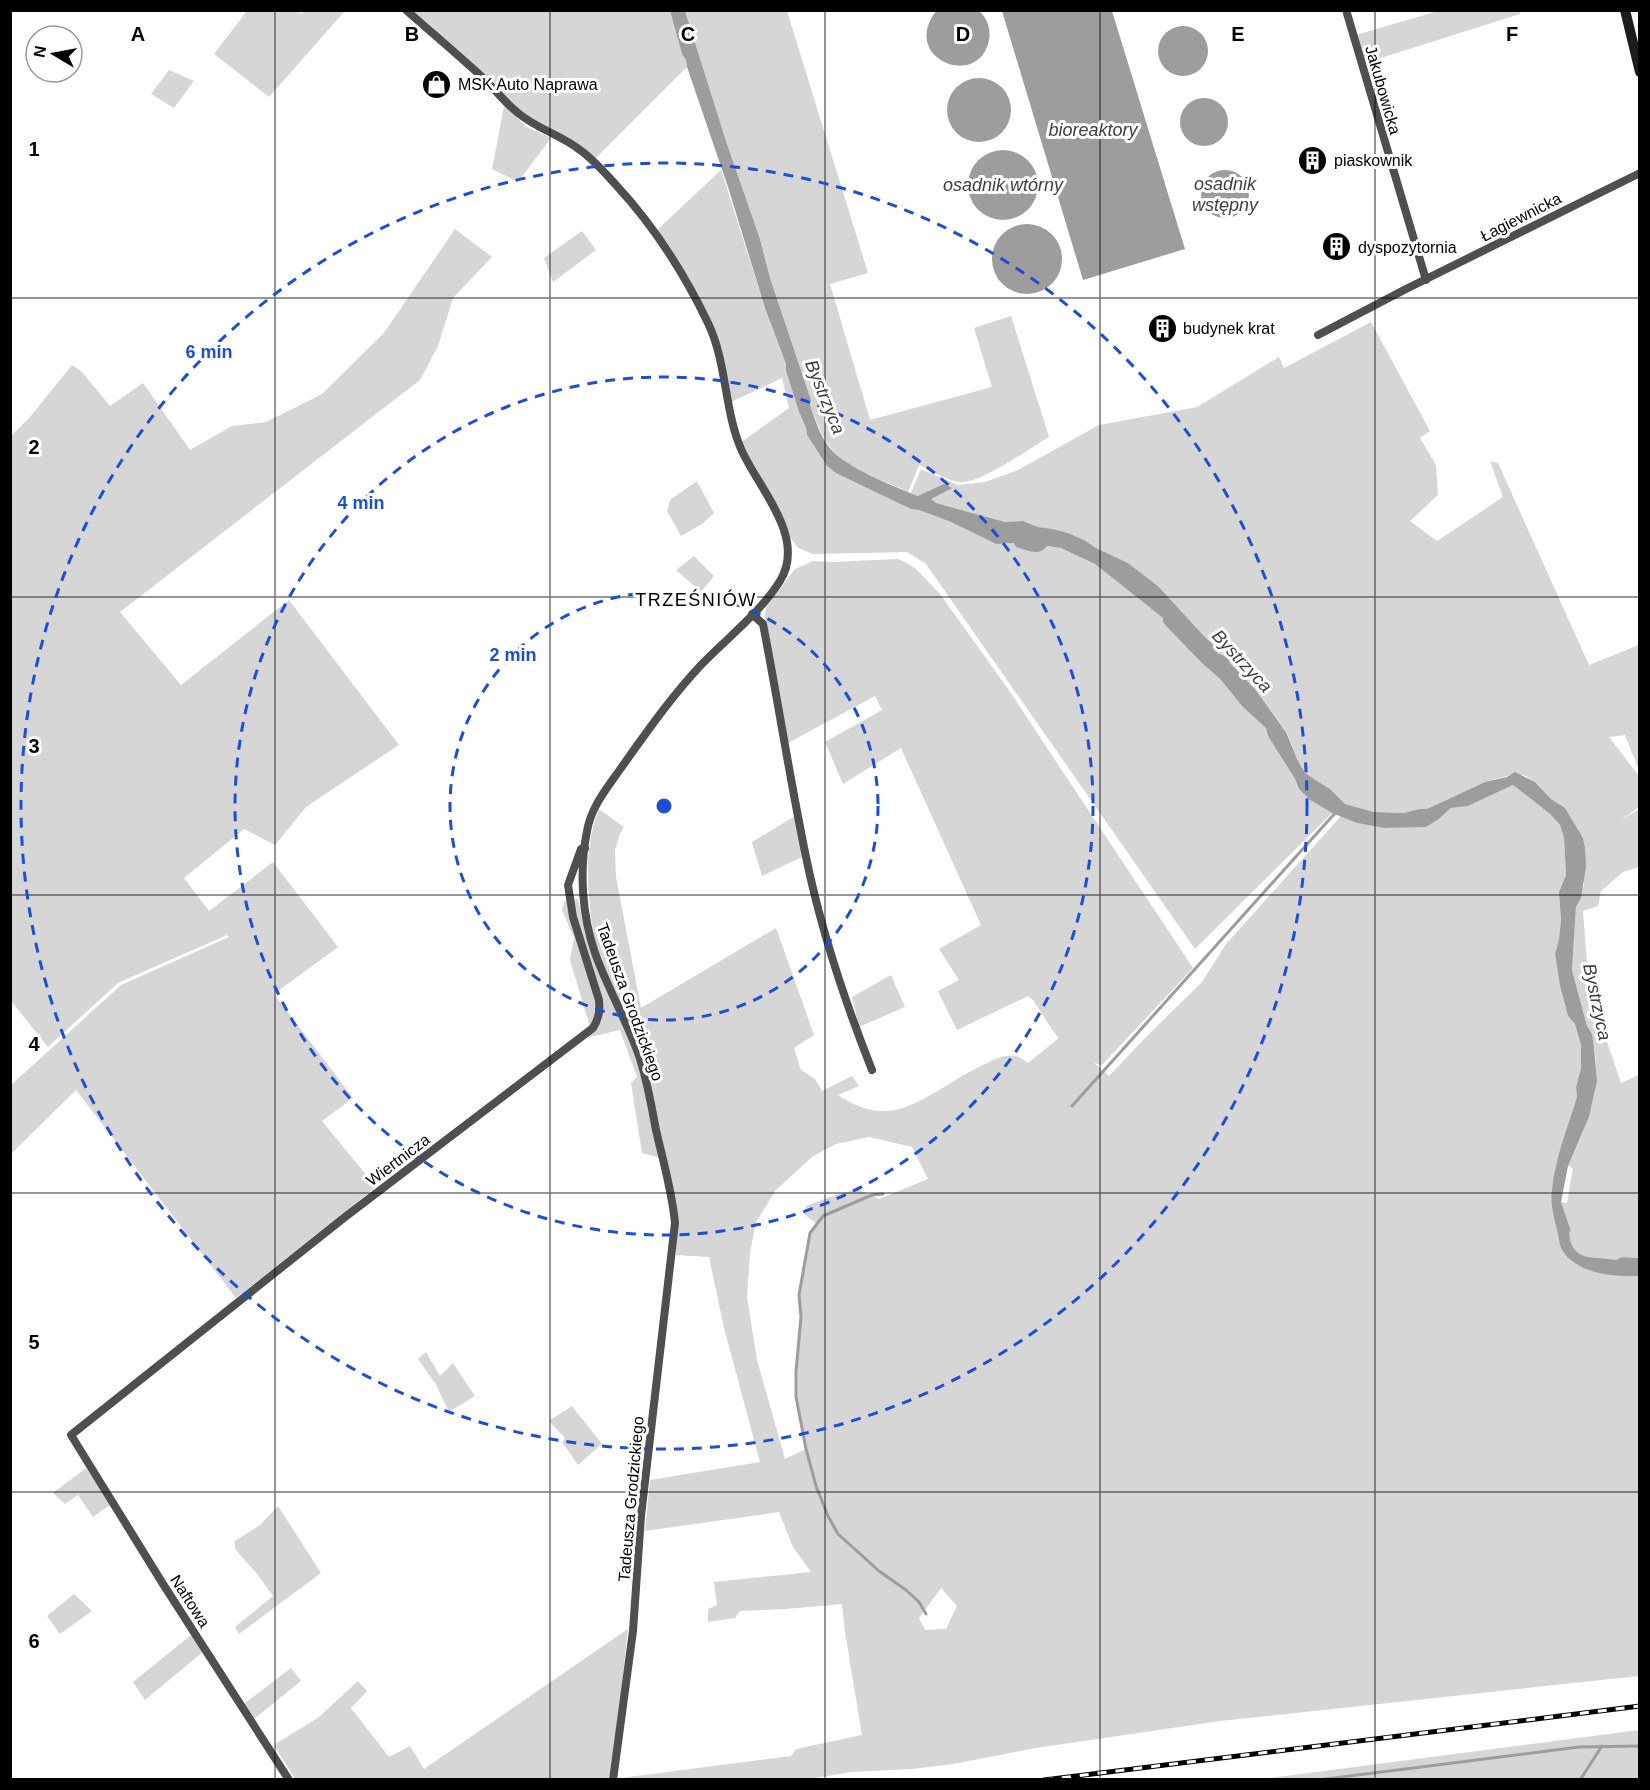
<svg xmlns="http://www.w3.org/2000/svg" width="1650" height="1790" font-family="Arial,sans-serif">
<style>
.green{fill:#d6d6d6;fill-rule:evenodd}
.water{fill:#9d9d9d}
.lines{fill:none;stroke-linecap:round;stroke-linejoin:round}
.stream{stroke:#9d9d9d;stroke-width:3}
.minor{stroke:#4f4f4f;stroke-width:8}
.secondary{stroke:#1c1c1c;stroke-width:10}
.rail-casing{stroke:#000;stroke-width:5}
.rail{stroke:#fff;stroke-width:3;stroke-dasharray:9;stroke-linecap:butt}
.grid{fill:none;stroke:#000;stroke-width:1.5;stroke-opacity:0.55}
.ring{fill:none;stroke:#1d4ed8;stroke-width:3;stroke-dasharray:10 8}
.labels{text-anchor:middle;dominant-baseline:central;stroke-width:6;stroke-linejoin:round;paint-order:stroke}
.poi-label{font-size:16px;fill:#000;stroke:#fff;text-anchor:start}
.street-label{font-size:16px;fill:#000;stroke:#fff}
.water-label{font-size:18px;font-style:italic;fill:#3e3e3e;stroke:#fff}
.neighbourhood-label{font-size:18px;letter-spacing:1.5px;fill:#000;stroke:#fff}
.grid-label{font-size:20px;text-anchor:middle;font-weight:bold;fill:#000;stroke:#fff;stroke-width:6;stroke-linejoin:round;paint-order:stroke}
.centre{fill:#1d4ed8;stroke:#fff;stroke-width:3}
.ring-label{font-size:18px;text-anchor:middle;font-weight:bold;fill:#1d4ed8;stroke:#fff;stroke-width:6;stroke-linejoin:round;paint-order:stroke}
</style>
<rect width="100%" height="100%" fill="#fff"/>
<path class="green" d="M1519 10 1520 14 1365 63 1356 35 1438 11Z
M247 11H298L301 14 304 11H345L269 97 214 54Z
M411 11H670L682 54 686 59 687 67 593 161 544 131 491 86 495 83Z
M685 11H787L868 273 830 284 870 420 992 387 974 328 1011 316 1049 437C1030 448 978 486 958 482 945 479 931 471 919 465L908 492C896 485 881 481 869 475 831 457 824 443 810 405L811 400 770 278 760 239 727 144Z
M169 70 194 81 174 108 151 94Z
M504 106 527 127 551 138 518 182 492 169Z
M721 170 765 308 786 364V371L799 412 806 428 807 435 827 466 911 509 919 510 951 522 996 544 1015 543 1017 547 1023 549 1047 546 1061 548 1073 553 1095 564 1163 618 1166 626 1202 663 1220 679 1233 695 1266 728 1268 736 1295 779 1299 789 1310 800 1332 813 1195 949 926 564 907 552 813 554 798 548 790 537 779 508 740 443 789 408 782 378 725 405 716 356 707 325 655 232Z
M455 229 492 257 453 298 438 346 420 380 120 612 181 685 289 600 399 745 306 807 275 845 244 829 184 878 209 911 273 862 338 947 274 994 353 1098 322 1121 376 1187 236 1298 76 1090 11 1154V1085L121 985 229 937 227 935 118 983 48 1047 11 1001V436L30 417 72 365 82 372 110 406 143 383 190 450 232 426 266 422 322 394 384 333Z
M582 231 596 250 553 282 544 258Z
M1371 322 1430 431 1420 438 1436 465 1438 495 1410 521 1437 541 1503 497 1490 461 1498 463 1589 665 1639 645V770L1625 735 1609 737 1639 776V807L1620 821 1639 809V867L1623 872 1601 891 1598 906 1583 911 1588 977 1592 998 1621 1083 1639 1075V1258L1622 1257 1616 1260 1594 1259 1580 1255 1574 1250 1569 1239V1232L1571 1231 1561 1202 1567 1203 1573 1168 1568 1166C1574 1151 1583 1135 1588 1118 1597 1092 1601 1051 1587 1026L1572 970 1576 907 1584 885 1583 874 1586 867 1573 821 1565 808 1551 799 1535 782 1524 775H1511L1485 782 1427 809H1419L1404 813 1374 812 1345 804 1322 784 1305 773 1297 759 1286 731 1255 689 1231 664 1227 658 1217 653 1219 649 1203 635 1158 586 1128 563 1096 548 1084 540 1068 533 1038 527 1023 521 1005 522 936 503 911 493 921 469 958 485 985 482 1018 470 1099 425 1197 407 1279 357 1284 368Z
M697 481 714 513 702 524 681 536 667 511 670 500Z
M694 556 714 576 701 592 676 570Z
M898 559 907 563 916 569 940 594 1008 689 1193 968 1102 1065 1094 1063 1109 1076 1146 1037 1202 982 1226 944 1341 816 1357 823 1384 828 1403 827 1440 818 1451 808 1468 806 1513 785 1550 814 1560 825 1564 838 1566 876 1559 892 1561 920 1559 939 1555 954 1560 986 1568 1016 1575 1024 1581 1045V1068L1576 1087 1577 1097 1555 1169 1558 1232 1561 1247 1605 1274 1639 1276V1676L1220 1721 1036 1748 953 1764 912 1769 851 1772 804 1780 619 1779 628 1777 791 1756 796 1749 862 1735 845 1632 842 1604 786 1609 740 1611 735 1618 708 1622V1609L717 1605 714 1582 811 1572 793 1547 779 1512 645 1531 650 1480 760 1462 724 1328 709 1257 676 1255 677 1210 667 1165 657 1157 642 1153 631 1083 637 1077 620 1030 590 1037 588 1020 570 960 574 938 562 910 565 900 578 899 586 936H594C587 894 583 849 599 809L624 827 620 834 615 850 616 877 641 1008 776 928 814 1035 794 1048 801 1070 815 1079 822 1091 852 1076 859 1086 838 1095C852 1104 868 1112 886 1111 916 1111 956 1076 985 1064 995 1059 1005 1054 1016 1056 1020 1057 1025 1061 1028 1063L1059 1038 1053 1031 1033 1000 1028 996 957 1030 938 991 959 980 939 949 981 925 901 748 843 784 825 742 882 710 875 696 788 743 764 623 766 607 795 569 813 561 832 562ZM869 1137 912 1147 928 1179 879 1199 857 1189 832 1196 806 1206 804 1214 817 1224 810 1233 800 1295 801 1317 796 1371V1397L806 1449 785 1459 757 1360 747 1297 750 1253 756 1222 776 1190 813 1156 836 1144ZM941 1588 957 1606 946 1629 925 1630 919 1618Z
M795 816 804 856 762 876 752 842Z
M891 975 905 1007 859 1027 852 997Z
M426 1352 440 1376 453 1363 475 1396 449 1412 435 1383 418 1359Z
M572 1406 602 1444 578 1465 562 1442 565 1438 549 1421Z
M86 1468 111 1504 93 1517 78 1495 65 1504 53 1493Z
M278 1506 321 1573 239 1634 235 1627 273 1596 258 1575 235 1549V1541L260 1525Z
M74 1594 92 1611 60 1634 47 1616Z
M628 1629 619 1713 609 1779H295L274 1745 319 1717 358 1681 367 1691 351 1708 389 1757 410 1746 424 1769Z
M191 1635 204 1651 145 1700 133 1682Z
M291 1668 301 1681 254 1719 244 1704Z
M1639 1730V1779H1263Z"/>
<path class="water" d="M937 10 979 11C987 18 991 28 989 40 979 91 898 58 937 10Z
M670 11H685L727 144 760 239 770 278 811 400 810 405C815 420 820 435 829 447 844 467 895 487 918 496L944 484 952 488 931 499 936 503 1005 522 1023 521 1038 527 1052 529 1068 533 1084 540 1096 548 1128 563 1158 586 1203 635 1219 650 1217 653 1227 657 1231 664 1255 689 1286 732 1297 759 1305 773 1331 790 1345 804 1374 812 1404 813 1419 809H1427L1485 782 1507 777 1515 772 1535 782 1551 799 1565 808 1583 838 1585 848 1586 867 1581 898 1576 907 1572 970 1587 1026 1592 1034 1594 1047 1597 1081 1589 1117 1568 1166 1561 1202 1571 1231 1569 1232C1571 1263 1594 1256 1616 1260L1622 1257 1639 1258V1276C1614 1277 1575 1274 1561 1248 1559 1243 1559 1236 1557 1230 1554 1217 1550 1203 1552 1190 1555 1158 1568 1127 1577 1097L1576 1087 1581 1068V1045L1575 1024 1568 1016 1560 986 1555 954 1559 939 1561 920 1559 892 1566 875 1564 838 1560 825 1550 814 1513 785 1468 806 1451 808 1440 818 1426 827 1384 828 1357 823 1332 813 1310 800 1299 789 1295 779 1268 736 1266 728 1243 707 1220 679 1202 663 1166 626 1163 622V618L1095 564 1061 548 1047 546C1039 557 1027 550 1016 547L1014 543 996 544 951 522 919 510 911 509 836 473 827 466 807 435 806 428 799 412 786 371V364L765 308 728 187 687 67 686 60 682 54Z
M1002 11H1112L1185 249 1083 280Z
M1158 51a25 25 0 1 1 50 0a25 25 0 1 1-50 0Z
M947 110a32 32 0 1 1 64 0a32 32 0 1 1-64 0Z
M1180 122a24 24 0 1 1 48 0a24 24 0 1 1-48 0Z
M968 185a35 35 0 1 1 70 0a35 35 0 1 1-70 0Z
M1201 194a24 24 0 1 1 48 0a24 24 0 1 1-48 0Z
M992 259a35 35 0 1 1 70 0a35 35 0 1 1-70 0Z"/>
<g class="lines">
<path class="stream" d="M1072 1106 1337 811
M883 1194 872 1195 823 1216 810 1233 799 1295 801 1317 796 1371V1397L806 1449 816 1486 828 1516 838 1534 879 1571 906 1590 919 1602 926 1614
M1318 1780 1579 1747 1640 1746
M1580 1780 1602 1746"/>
<path class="minor" d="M406 10C432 33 457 54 482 77 495 89 505 103 518 113 537 129 561 135 580 150 594 160 605 173 616 185 654 226 684 273 708 323 727 363 724 409 741 449 758 488 807 537 780 581 760 613 727 638 701 665 671 697 646 733 621 768 607 788 591 807 587 831 579 871 582 915 595 953 607 987 626 1019 638 1053 647 1078 651 1104 656 1130 663 1161 672 1191 675 1223L641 1516 633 1631 613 1780
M1346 10 1426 280
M1318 335 1406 289 1640 173
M752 614 763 624C778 701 790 780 806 857 821 930 845 1002 872 1070
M289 1780 163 1584 71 1435 345 1217 593 1028C599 1018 600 1011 599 1000L573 917 568 885 581 849 585 848"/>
<path class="secondary" d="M1625 10 1640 72"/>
<defs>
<path id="rail" d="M1044 1780 1640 1706"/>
</defs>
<use href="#rail" class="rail-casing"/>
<use href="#rail" class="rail"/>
</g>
<path class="grid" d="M275 10V1780M550 10V1780M825 10V1780M1100 10V1780M1375 10V1780M10 298H1640M10 597H1640M10 895H1640M10 1193H1640M10 1492H1640"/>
<g class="ring">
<circle cx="664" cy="806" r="214"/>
<circle cx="664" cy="806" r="429"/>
<circle cx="664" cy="806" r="643"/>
</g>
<defs>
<symbol id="shop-disc" viewBox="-11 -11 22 22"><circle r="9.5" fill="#000" stroke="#fff"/><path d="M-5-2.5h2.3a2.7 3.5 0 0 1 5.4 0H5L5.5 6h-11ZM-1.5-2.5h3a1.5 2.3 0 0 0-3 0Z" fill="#fff"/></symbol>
<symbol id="building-disc" viewBox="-11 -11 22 22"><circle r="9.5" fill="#000" stroke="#fff"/><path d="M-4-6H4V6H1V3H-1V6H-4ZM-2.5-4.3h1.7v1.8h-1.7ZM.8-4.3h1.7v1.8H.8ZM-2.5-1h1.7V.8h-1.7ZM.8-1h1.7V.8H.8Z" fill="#fff"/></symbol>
</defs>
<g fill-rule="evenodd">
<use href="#shop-disc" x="420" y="68" width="33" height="33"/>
<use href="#building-disc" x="1296" y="144" width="33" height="33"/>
<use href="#building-disc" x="1320" y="230" width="33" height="33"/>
<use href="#building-disc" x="1146" y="312" width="33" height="33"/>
</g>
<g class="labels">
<g class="poi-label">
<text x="458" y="84">MSK Auto Naprawa</text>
<text x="1334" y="160">piaskownik</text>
<text x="1358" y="247">dyspozytornia</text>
<text x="1183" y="328">budynek krat</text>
</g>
<g class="street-label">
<text transform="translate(1383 90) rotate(74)">Jakubowicka</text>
<text transform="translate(1521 217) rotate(-27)">Łagiewnicka</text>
<text transform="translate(630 1002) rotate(70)">Tadeusza Grodzickiego</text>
<text transform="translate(398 1160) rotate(-37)">Wiertnicza</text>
<text transform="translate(631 1499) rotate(-85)">Tadeusza Grodzickiego</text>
<text transform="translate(190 1601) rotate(57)">Naftowa</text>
</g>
<g class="water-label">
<text x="1093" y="130">bioreaktory</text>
<text x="1225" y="184">osadnik<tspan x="1225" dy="21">wstępny</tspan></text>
<text x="1003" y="185">osadnik wtórny</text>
<text transform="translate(825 397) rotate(68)">Bystrzyca</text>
<text transform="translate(1242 661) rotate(47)">Bystrzyca</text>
<text transform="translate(1597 1002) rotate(78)">Bystrzyca</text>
</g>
<g class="neighbourhood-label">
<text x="696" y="600">TRZEŚNIÓW</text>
</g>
</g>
<g class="grid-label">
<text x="138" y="41">A</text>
<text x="412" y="41">B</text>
<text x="688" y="41">C</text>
<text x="963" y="41">D</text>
<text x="1238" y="41">E</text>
<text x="1512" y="41">F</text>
<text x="34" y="156">1</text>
<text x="34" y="454">2</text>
<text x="34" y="753">3</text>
<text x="34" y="1051">4</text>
<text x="34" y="1349">5</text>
<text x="34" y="1648">6</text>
</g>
<circle cx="664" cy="806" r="9" class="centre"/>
<g class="ring-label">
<text x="209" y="358">6 min</text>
<text x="361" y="509">4 min</text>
<text x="513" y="661">2 min</text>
</g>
<rect width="1650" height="1790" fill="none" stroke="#000000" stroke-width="24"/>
<g transform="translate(54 54) rotate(280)"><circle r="28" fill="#ffffff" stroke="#999999" stroke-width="1.5"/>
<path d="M0-4.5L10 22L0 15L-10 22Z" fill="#000000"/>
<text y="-9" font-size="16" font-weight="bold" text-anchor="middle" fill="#000000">N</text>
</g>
</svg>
